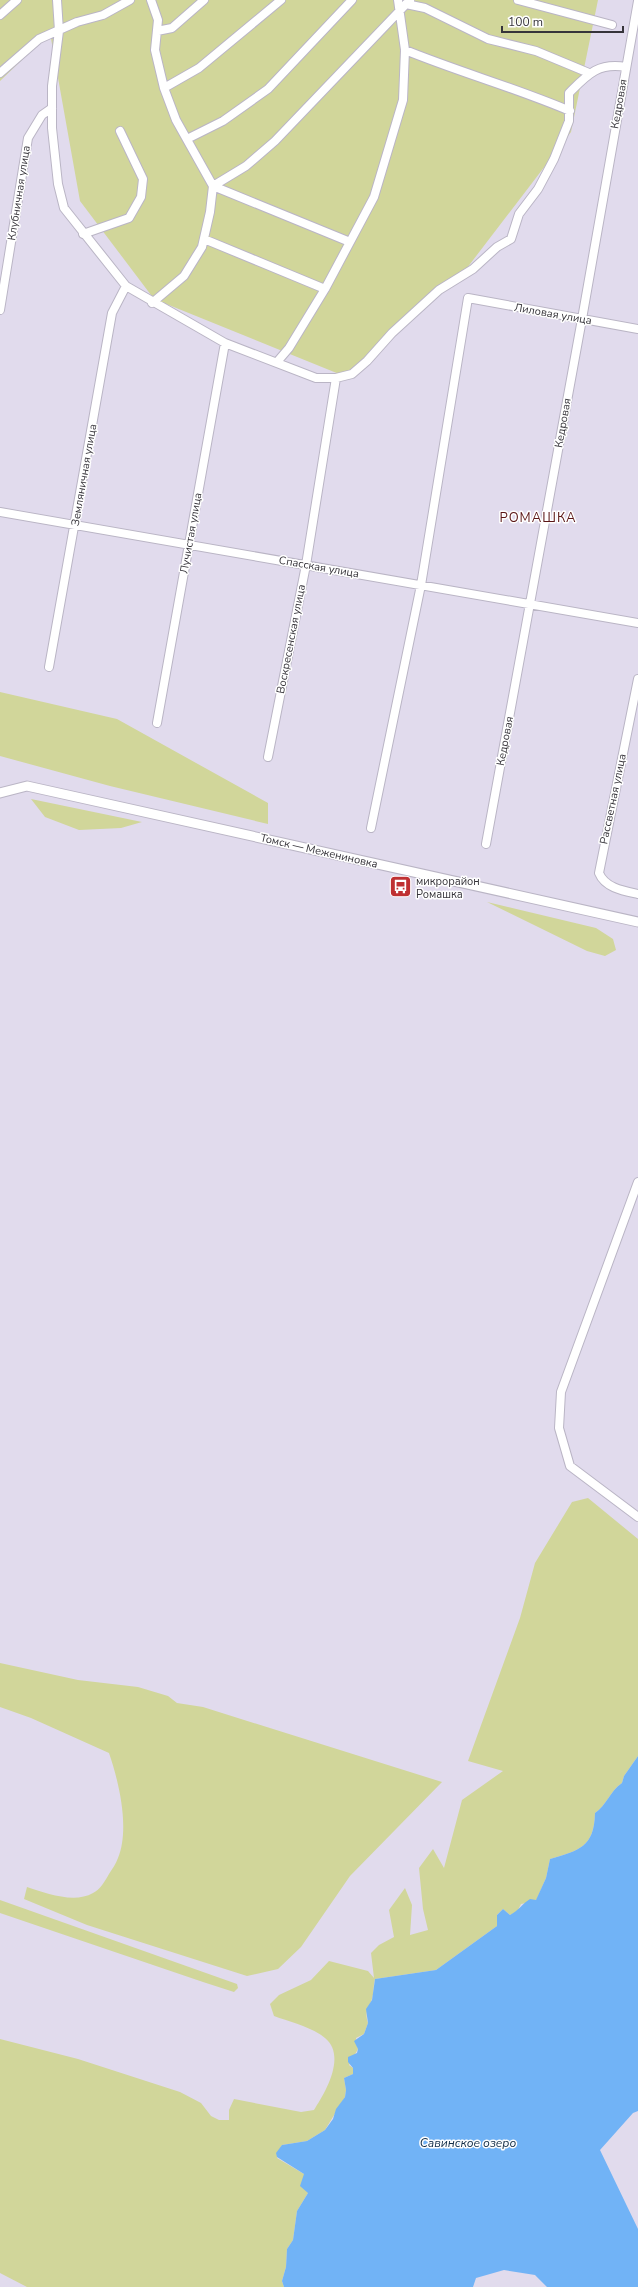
<svg xmlns="http://www.w3.org/2000/svg" width="638" height="2287" font-family="'Nunito Sans',sans-serif">
<style>
.green{fill:#d1d69a}
.water{fill:#71b3f6}
.lines{fill:none;stroke-linecap:round;stroke-linejoin:round}
.minor-casing{stroke:#bab5c5;stroke-width:10}
.tertiary-casing{stroke:#bab5c5;stroke-width:11}
.minor{stroke:#fff;stroke-width:8}
.tertiary{stroke:#fff;stroke-width:9}
.labels{text-anchor:middle;dominant-baseline:central;stroke-width:3;stroke-linejoin:round;paint-order:stroke}
.street-label{font-size:11px;fill:#36343a;stroke:#fff}
.poi-label{font-size:11px;fill:#36343a;stroke:#fff;text-anchor:start}
.water-label{font-size:12px;font-style:italic;fill:#122e48;stroke:#fff}
.quarter-label{font-size:13px;letter-spacing:1px;fill:#5b1616;stroke:#fff}
</style>
<rect width="100%" height="100%" fill="#e1dbed"/>
<path class="green" d="M0 0H598L571 132 467 268 344 376 154 299 80 201 50 33 0 81Z
M0 692 117 719 268 803V824L110 786 0 756Z
M31 799 142 822 121 828 79 830 45 817Z
M487 902 596 928 613 939 616 950 605 956 587 951Z
M588 1498 638 1539V1756L624 1776 622 1783C610 1791 606 1806 595 1813 594 1848 579 1850 550 1859L546 1878 536 1901 521 1904 517 1912 510 1915 503 1909 497 1915V1926L436 1970 375 1979C373 1986 374 1993 372 1999 369 2008 364 2011 368 2023L364 2034 356 2038 358 2049 349 2065 353 2068V2074L344 2078 346 2090 345 2097 325 2130 307 2141 282 2145 277 2158 304 2174 308 2193 297 2211 293 2240 287 2249 286 2267 282 2281 284 2287H27L0 2273V2039L78 2059 180 2092 201 2103 211 2116 219 2120H229V2110L234 2099 301 2112 314 2110C325 2093 347 2056 325 2038 312 2027 290 2022 274 2016L270 2004 279 1995 311 1980 329 1961 368 1971 374 1978 371 1953 379 1945 394 1937 389 1910 405 1888 412 1905 410 1935 428 1930 423 1909 419 1868 433 1849 444 1868 462 1800 503 1771 468 1761 520 1618 535 1563 572 1502Z
M0 1663 78 1680 138 1687 168 1696 177 1703 203 1707 442 1782 350 1876 301 1947 278 1969 247 1976 87 1925 24 1899 27 1887C46 1893 74 1904 93 1893 100 1890 105 1881 109 1874 112 1869 116 1864 118 1858 130 1829 119 1782 109 1753L31 1718 0 1707Z
M0 1900 237 1984 238 1988 234 1992 203 1982 0 1913Z"/>
<path class="water" d="M638 1756V2111L633 2113 600 2150 638 2229V2287H547L535 2275 504 2270 476 2278 473 2287H284L282 2281 286 2267 287 2249 293 2240 297 2211 308 2193 300 2186 304 2174 277 2157 276 2153 282 2145 307 2141 325 2130 333 2119 336 2109 345 2097 346 2090 344 2078 353 2074V2068L348 2062V2057L357 2053 358 2049 354 2041 364 2034 368 2023 366 2009 372 2000 375 1979 436 1970 497 1926V1915L503 1909 510 1915C518 1911 522 1904 530 1899L536 1900 546 1878 550 1859C579 1850 594 1848 595 1813 606 1806 610 1791 622 1783L624 1776Z"/>
<g class="lines">
<defs>
<path id="minor" d="M57 0 59 31 52 86V128L58 184 64 208 126 286 225 343 316 378H336L352 374 367 361 392 333 439 290 473 269 497 247 511 239 519 214 538 189 554 159 569 121V93C587 75 598 62 626 67
M151 0 158 20 155 50 164 88 176 120 213 186 210 212 202 247 184 276 152 303
M518 0 612 25
M406 4 425 8 488 39 536 51 589 73
M0 15 17 0
M157 31 172 28 204 0
M405 50C459 72 516 88 570 111
M0 73 39 39 77 22 103 15 130 0
M164 88 199 68 281 0
M187 139 223 121 268 89 352 0
M213 186 246 166 275 141 410 0
M213 186 350 242
M83 234 129 218 141 197 143 179 120 131
M204 239 325 289
M0 310 28 138 42 115 52 108
M277 362 289 348 325 289 374 197 403 100 405 50 398 0
M0 512 638 623
M49 667 112 313 126 286
M638 679 599 873C605 888 624 891 638 894
M157 723 225 343
M268 757 306 565 336 378
M371 828 421 585 468 298 638 329
M486 844 582 319 638 1
M638 1182 561 1392 559 1428 570 1466 638 1517"/>
<path id="tertiary" d="M0 793 27 786 638 922"/>
</defs>
<use href="#minor" class="minor-casing"/>
<use href="#tertiary" class="tertiary-casing"/>
<use href="#minor" class="minor"/>
<use href="#tertiary" class="tertiary"/>
</g>
<defs>
<symbol id="bus-square" viewBox="-11 -11 22 22"><rect x="-9" y="-9" width="18" height="18" rx="4" fill="#bf3032" stroke="#fff"/><path d="M-5-6H5V4H4V6H2V4H-2V6H-4V4H-5ZM-3.5-4V0h7V-4ZM-3.5 1.2v1.5H-2V1.2ZM2 1.2v1.5H3.5V1.2Z" fill="#fff"/></symbol>
</defs>
<g fill-rule="evenodd">
<use href="#bus-square" x="388" y="874" width="25" height="25"/>
</g>
<g class="labels">
<g class="street-label">
<text transform="translate(619 104) rotate(-80)">Кедровая</text>
<text transform="translate(19 193) rotate(-81)">Клубничная улица</text>
<text transform="translate(553 314) rotate(10)">Лиловая улица</text>
<text transform="translate(563 423) rotate(-80)">Кедровая</text>
<text transform="translate(84 475) rotate(-80)">Земляничная улица</text>
<text transform="translate(191 533) rotate(-80)">Лучистая улица</text>
<text transform="translate(319 567) rotate(10)">Спасская улица</text>
<text transform="translate(291 639) rotate(-79)">Воскресенская улица</text>
<text transform="translate(505 741) rotate(-79)">Кедровая</text>
<text transform="translate(613 799) rotate(-78)">Рассветная улица</text>
<text transform="translate(319 851) rotate(13)">Томск — Межениновка</text>
</g>
<g class="poi-label">
<text x="416" y="881">микрорайон<tspan x="416" dy="13">Ромашка</tspan></text>
</g>
<g class="water-label">
<text x="468" y="2143">Савинское озеро</text>
</g>
<g class="quarter-label">
<text x="538" y="518">РОМАШКА</text>
</g>
</g>
<path d="M502 26v6h121v-6" fill="none" stroke="#36343a" stroke-width="2"/>
<text x="508" y="26" font-size="12" fill="#36343a" stroke="#ffffff" stroke-width="3" paint-order="stroke">100 m</text>
</svg>
